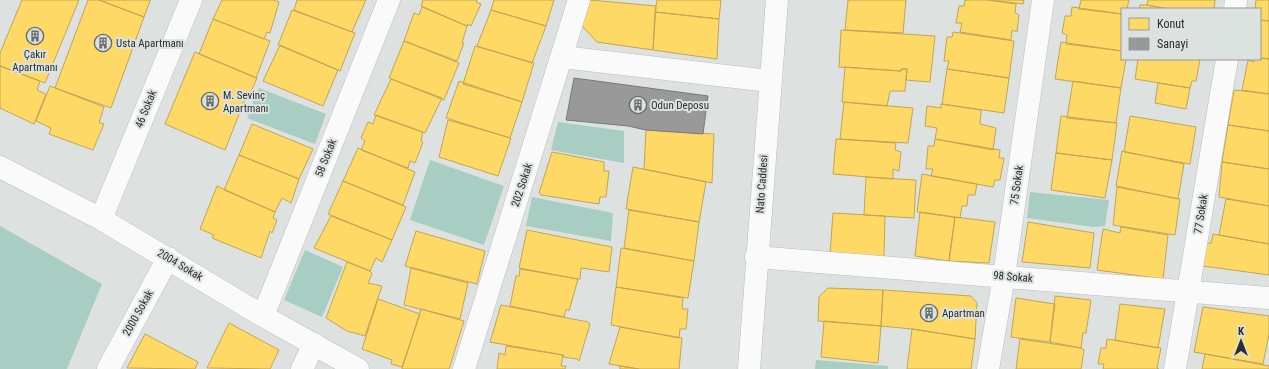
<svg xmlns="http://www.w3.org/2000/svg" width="1269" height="369" font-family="'Roboto Condensed',sans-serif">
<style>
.green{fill:#a8cec4}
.homes{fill:#ffd966;stroke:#c0a655}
.industry{fill:#999;stroke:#787979}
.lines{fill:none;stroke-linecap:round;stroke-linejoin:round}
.minor-casing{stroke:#bcbebd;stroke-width:23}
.major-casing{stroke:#bcbebd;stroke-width:23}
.minor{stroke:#fafafa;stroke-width:22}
.major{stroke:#fafafa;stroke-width:22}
.labels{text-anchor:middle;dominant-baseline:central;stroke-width:4;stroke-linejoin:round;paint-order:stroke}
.poi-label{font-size:11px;fill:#2c2e2e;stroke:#dce2e0;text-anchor:start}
.street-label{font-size:11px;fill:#2c2e2e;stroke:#dce2e0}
</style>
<rect width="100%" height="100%" fill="#dde1df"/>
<path class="green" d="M259 88 326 114 315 144 247 118Z
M558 122 624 131V163L551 150Z
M430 160 504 186 484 245 410 220Z
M1030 192 1109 200 1105 226 1094 227 1027 218Z
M532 197 613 213 611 241 526 226Z
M0 226 102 284 67 369H0Z
M305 250 343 267 322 317 284 300Z
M816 360 888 366V369H815Z"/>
<path class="homes" d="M22 0H79L45 83 0 66V53Z
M88 0H99L144 17 111 108 55 88Z
M99 0H150V1L144 17Z
M222 0H273L279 2 270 33 267 32 264 39 213 19Z
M297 0H366L352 32 294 10Z
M423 0H477L476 2 481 4 471 26 468 24 467 26 421 6Z
M494 0H554L546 26 491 10Z
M590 0 656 6 653 50 597 42 582 26Z
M657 0H721L719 19 655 12Z
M848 0H906L903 33 845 30Z
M965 0H988L1016 4 1015 13 1019 15 1017 32 1012 30 1011 40 960 32 962 23H956L959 6H964Z
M988 0H1024L1023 4Z
M1081 0H1129L1127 9H1122V14L1079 9Z
M1148 0H1215L1214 9H1168L1147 5Z
M1256 0H1269V21L1260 20V9H1255Z
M1140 5H1147L1168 9H1139Z
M422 7 467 26 462 43H464L457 61 404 41 414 13 419 15Z
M1072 7 1122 14V51L1066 44 1067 35 1062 33 1065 16H1071Z
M292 10 355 33 340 71 278 45Z
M491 10 546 26 532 63 477 46Z
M655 12 719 19 717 59 653 50Z
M213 19 270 41 256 78 199 54Z
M1260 20 1269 21V59L1260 58Z
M841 30 935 36 930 82 906 80 907 69H901V71L839 67Z
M953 32 1014 41 1009 78 947 69 949 61H944L947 37H952Z
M404 41 459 63 444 100 389 78Z
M1061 42 1122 51V59H1126L1121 88 1055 79Z
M280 45 338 70 323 106 263 81Z
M475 46 534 63 522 102 463 84Z
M195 52 257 78 250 94H247L225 150 165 124Z
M1260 58 1269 59V94L1242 90 1248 60 1254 62V59H1260Z
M1138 59H1200L1196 81H1192L1190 88 1135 79Z
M0 66 40 81 37 90 46 94 34 124 0 108Z
M845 67 901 71V69H907L905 91H890L887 106 842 102Z
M947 69 1009 78 1004 113 942 104Z
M391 79 442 98 425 133 374 115Z
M459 81 522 102 510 138 446 118Z
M1073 81 1121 88 1116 123 1067 118Z
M1158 83 1190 88 1186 109 1155 103Z
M50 86 104 107 99 123 104 124 93 150 49 134 51 128 36 121Z
M1234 90 1269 94V131L1228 125Z
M844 102 913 108 908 143 840 139Z
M941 104 981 110 980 124 996 128 993 150 935 139 937 128 925 126 927 106 941 108Z
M376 115 423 132 421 141 423 142 415 163 410 161 408 168 361 150 365 141 361 138 368 122 373 124Z
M1061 116 1117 123 1112 160 1056 153Z
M1130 116 1196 127 1190 164 1124 152Z
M448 120 511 138 498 176 439 157Z
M252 124 313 149 299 179 239 155Z
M1228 125 1269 131V169L1222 162Z
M646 130 714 134 712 183 644 169Z
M836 139 896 143 895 150 901 152 899 171 893 169V179L833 174Z
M935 139 1000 150 999 158H1004L1000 180H995L993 187 931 176 933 169H926L928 146H934Z
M358 148 415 172 403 205 343 181Z
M1122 151 1184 164 1178 199 1116 186Z
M552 152 604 162V171H609L606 197H600L599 204 541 195 539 193Z
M1056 153 1112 160 1105 198 1051 190Z
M239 155 299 179 291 203 282 198 275 212 224 190Z
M1222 162 1269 169V206L1219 197Z
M633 167 706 182 699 222 626 209Z
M922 174 977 184 975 195H968L967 206H962L960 218 917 212Z
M866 177 916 180 914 218 864 215Z
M343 181 406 207 392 240 328 214Z
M217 186 275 212 273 218 277 220 272 233 270 231 261 258 212 238 214 235 200 229Z
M1117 187 1180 199 1175 235 1113 225Z
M1226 199 1269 206V244L1219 235Z
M629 210 699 222 694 261 624 248Z
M920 212 955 217 949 261 915 256Z
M833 213 885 216 884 258 830 254Z
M331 216 392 240 382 262 376 258 370 271 314 248Z
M955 217 995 222 989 263 949 261Z
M1028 222 1094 233 1090 268 1022 262Z
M1121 227 1168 235 1163 279 1097 270 1103 229 1120 233Z
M527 230 612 247 609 272 581 268 580 279H578L519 268Z
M416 231 485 251 477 284 405 266Z
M1213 234 1269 244V275L1203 266 1206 243H1211Z
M621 248 694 261 688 298 616 287Z
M347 262 370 271 372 274 368 283 382 286 365 336 347 331 326 318Z
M411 268 468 283 460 319 404 305Z
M520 269 578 279 569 311 566 309 564 317 510 306 516 276H519Z
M616 287 683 298 682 309H688L686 329H680L679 338 611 325Z
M828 288 883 290 881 326 818 321 819 297Z
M883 290 971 296 977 303 975 339 912 329 881 326Z
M1055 296 1091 300 1086 333H1083L1081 348 1050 342Z
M1016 298 1055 304 1050 342 1011 337Z
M378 299 420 314 402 367 391 364 392 360 362 349Z
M1120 304 1165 309 1158 348 1115 340Z
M501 305 588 322 590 324 579 361 577 359 563 357V355L490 342Z
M1203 307 1269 316V334L1263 364 1194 352Z
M421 309 464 321 449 369H402Z
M824 321 881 326 878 363 821 357Z
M229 323 279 350 270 369 207 368Z
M620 327 682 338 679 369H639L609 364Z
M912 329 975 339 971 369H907Z
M145 334 198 362 195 369 127 368Z
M1020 339 1081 348 1084 350 1081 369H1016Z
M1107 339 1161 348 1157 368 1159 369H1103L1104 364H1098L1101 348H1106Z
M506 346 563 355 561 366H566L565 369H497L499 353 505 355Z
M1205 354 1269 366V369H1202Z
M620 366 639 369H620Z"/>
<path class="industry" d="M574 78 708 96 703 134 646 130 628 126 566 120Z"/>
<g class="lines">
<defs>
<path id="minor" d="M1235 9 1236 0
M562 57 769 81
M0 167 101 219 263 316 358 369
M101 219 191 0
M756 257 1269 298
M263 316 389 0
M108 369 168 258
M302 369 314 344
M464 369 579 0
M988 369 1004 276 1043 0
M1175 369 1227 59"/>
<path id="major" d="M749 369 777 0"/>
</defs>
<use href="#minor" class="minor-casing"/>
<use href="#major" class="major-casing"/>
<use href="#minor" class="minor"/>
<use href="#major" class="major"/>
</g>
<defs>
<symbol id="building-ring" viewBox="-11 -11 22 22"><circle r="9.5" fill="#dce2e0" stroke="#6a6d6c" stroke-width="1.5"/><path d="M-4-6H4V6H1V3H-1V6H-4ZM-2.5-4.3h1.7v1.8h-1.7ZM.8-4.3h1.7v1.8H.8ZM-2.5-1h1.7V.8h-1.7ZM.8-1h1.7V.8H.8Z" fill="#6a6d6c"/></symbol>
</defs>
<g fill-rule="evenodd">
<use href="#building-ring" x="25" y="26" width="20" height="20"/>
<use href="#building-ring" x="93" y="33" width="20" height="20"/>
<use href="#building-ring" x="200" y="91" width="20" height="20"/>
<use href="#building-ring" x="628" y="95" width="20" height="20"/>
<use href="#building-ring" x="919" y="303" width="20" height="20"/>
</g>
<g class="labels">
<g class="poi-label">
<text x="116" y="43">Usta Apartmanı</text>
<text x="35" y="54" text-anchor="middle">Çakır<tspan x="35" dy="13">Apartmanı</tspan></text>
<text x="223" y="95">M. Sevinç<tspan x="223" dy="13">Apartmanı</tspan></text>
<text x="651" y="105">Odun Deposu</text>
<text x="942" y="313">Apartman</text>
</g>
<g class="street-label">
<text transform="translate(146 109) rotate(-68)">46 Sokak</text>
<text transform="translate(326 158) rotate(-68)">58 Sokak</text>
<text transform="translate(762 184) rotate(-86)">Nato Caddesi</text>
<text transform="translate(522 185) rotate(-72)">202 Sokak</text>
<text transform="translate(1017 185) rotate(-82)">75 Sokak</text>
<text transform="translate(1201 214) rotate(-81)">77 Sokak</text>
<text transform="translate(180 265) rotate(31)">2004 Sokak</text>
<text transform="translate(1013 277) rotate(5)">98 Sokak</text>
<text transform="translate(138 313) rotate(-61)">2000 Sokak</text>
</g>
</g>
<rect x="1121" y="8" width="140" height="52" fill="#dce2e0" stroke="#969a99"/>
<rect x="1129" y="18" width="20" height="12" fill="#ffd966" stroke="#969a99"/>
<text x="1157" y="28" font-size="12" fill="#2c2e2e">Konut</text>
<rect x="1129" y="38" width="20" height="12" fill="#999999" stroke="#969a99"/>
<text x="1157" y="48" font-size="12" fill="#2c2e2e">Sanayi</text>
<g transform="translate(1241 341)" stroke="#dce2e0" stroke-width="3" paint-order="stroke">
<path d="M0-3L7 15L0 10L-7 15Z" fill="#2c2e2e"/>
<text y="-6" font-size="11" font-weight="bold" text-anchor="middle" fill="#2c2e2e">K</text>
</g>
</svg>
